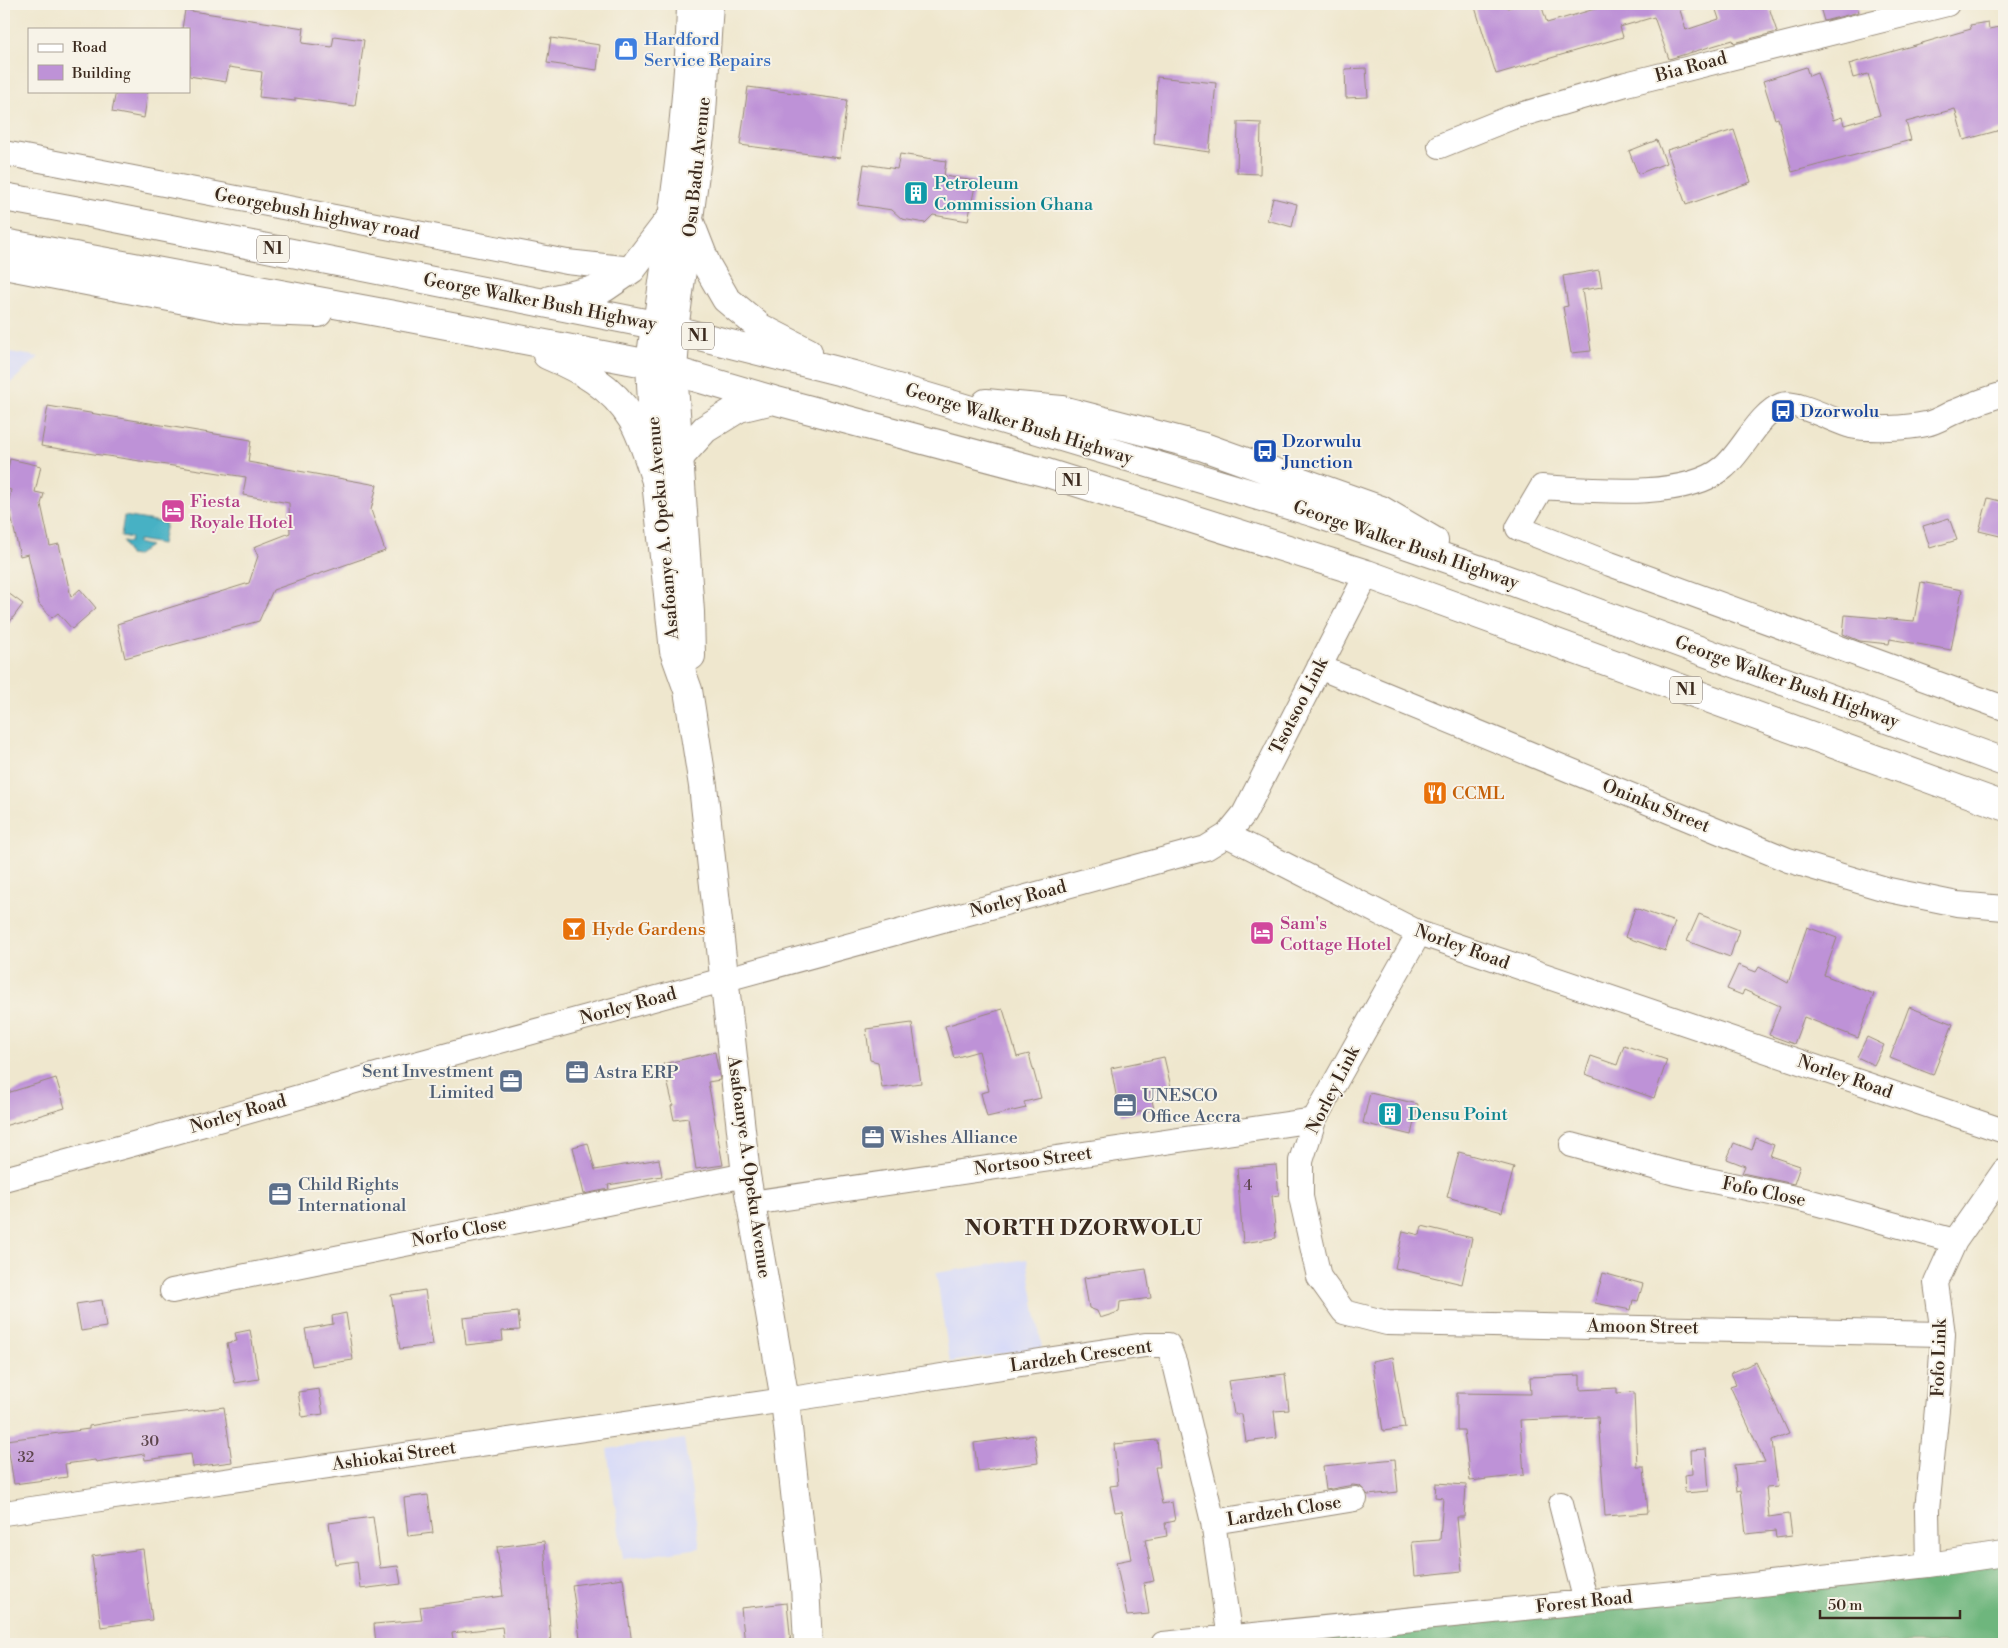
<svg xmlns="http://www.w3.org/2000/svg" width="2008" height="1648" font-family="'Libre Bodoni',serif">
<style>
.built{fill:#d4d8f9}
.forest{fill:#6eb67d;stroke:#54704e}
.water{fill:#46b1c4;stroke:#406e71}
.building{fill:#be92d7}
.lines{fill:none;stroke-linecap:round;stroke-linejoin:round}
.minor-casing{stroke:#958876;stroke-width:26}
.major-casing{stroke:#958876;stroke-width:30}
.highway-casing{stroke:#958876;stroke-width:30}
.minor{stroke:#fff;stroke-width:24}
.major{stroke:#fff;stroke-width:28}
.highway{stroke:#fff;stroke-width:28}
.labels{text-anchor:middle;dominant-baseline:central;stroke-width:4;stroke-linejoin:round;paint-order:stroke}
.number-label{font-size:15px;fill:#5c444c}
.shield{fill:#f7f3e8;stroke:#73665b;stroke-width:1}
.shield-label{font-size:16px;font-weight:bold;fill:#3b2a1e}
.shop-label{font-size:18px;fill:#366cbe;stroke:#f7f3e8;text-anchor:start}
.street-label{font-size:18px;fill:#3b2a1e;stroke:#f7f3e8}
.culture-label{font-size:18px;fill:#0d838f;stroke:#f7f3e8;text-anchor:start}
.transit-label{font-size:18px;fill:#164399;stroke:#f7f3e8;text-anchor:start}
.hotel-label{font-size:18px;fill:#b23c85;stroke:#f7f3e8;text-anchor:start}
.food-label{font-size:18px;fill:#c56008;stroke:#f7f3e8;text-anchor:start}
.service-label{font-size:18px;fill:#4e5e75;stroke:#f7f3e8;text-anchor:start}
.district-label{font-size:22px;font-weight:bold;letter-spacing:1px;fill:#3b2a1e;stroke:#f7f3e8}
</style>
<rect width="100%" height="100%" fill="#f7f3e8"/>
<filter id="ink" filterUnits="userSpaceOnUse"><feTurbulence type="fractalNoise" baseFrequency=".02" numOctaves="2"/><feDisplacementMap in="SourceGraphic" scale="10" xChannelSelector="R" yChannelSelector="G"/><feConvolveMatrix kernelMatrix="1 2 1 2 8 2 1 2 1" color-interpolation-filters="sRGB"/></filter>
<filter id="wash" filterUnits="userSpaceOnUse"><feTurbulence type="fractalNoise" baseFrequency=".0096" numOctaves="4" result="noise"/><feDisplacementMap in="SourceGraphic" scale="20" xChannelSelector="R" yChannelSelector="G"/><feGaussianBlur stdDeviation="1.12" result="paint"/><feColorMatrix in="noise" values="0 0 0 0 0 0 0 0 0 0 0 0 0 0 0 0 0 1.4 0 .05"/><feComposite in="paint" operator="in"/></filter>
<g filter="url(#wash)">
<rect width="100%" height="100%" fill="#efe7ce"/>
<path class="built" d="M4 351 39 357 4 389Z
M1027 1259 1042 1348 950 1362 936 1273Z
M684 1439 700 1548 623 1559 607 1449Z"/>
<path class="forest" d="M2004 1556V1644H1262Z"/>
<path class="water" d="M124 516 166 523 162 544 138 540V543L150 546 136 556 129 555 123 541 130 542 131 538 121 536Z"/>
<g id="blocks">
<path class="building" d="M1474 4H1507L1508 8 1521 4H1541L1547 23 1612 4H1686L1687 8 1680 10 1686 30 1719 19 1714 4H1743L1744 10 1768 4 1777 32 1734 43 1733 40 1669 59 1654 17 1620 27 1623 37 1496 74Z
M1819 4H1856L1859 12 1824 21Z
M185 10 304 28 302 43 332 47 334 36 364 40 355 106 295 98V101L259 97 262 72 229 67 226 82 189 76V29H182Z
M1988 22 1989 29 2004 26V129L1964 140 1955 109 1906 122 1911 140 1792 172 1778 118 1775 119 1763 81 1806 67 1809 76 1817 73 1833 120 1842 117 1844 125 1880 115 1868 74 1853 78 1849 64 1971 29 1970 25Z
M551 38 600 45 597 70 547 63Z
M1366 68 1368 97 1346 98 1345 69Z
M1157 77 1216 83 1209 152 1154 144Z
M748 87 847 100 840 158 740 145Z
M116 91H148L144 118 112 112Z
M1238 122 1261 123 1260 174 1237 173Z
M1734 130 1751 182 1686 205 1667 150Z
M1657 140 1666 163 1638 174 1629 151Z
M900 154 946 161 944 176 976 181 968 221 933 215 925 223 902 219 892 210 858 205 864 164 897 169Z
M1273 198 1297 204 1292 227 1267 220Z
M1599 270 1602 287 1582 290 1591 351 1571 353 1563 307 1568 306 1563 276Z
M48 406 251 440 248 462 377 485 371 510 385 551 273 590 259 621 125 658 117 624 249 583 258 556 254 547 290 533 289 503 243 495 246 477 41 446Z
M10 459 41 466 35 492 44 494 41 504 50 546 59 544 71 597 80 589 96 608 72 629 58 613 52 618 39 604 28 554 20 556 10 511 7 510 11 490 4 488Z
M1988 498 2004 502V537L1979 531Z
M1949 518 1957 540 1930 548 1923 526Z
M1921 582 1962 590 1951 650 1890 639 1889 644 1860 641 1843 634 1845 615 1914 621Z
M4 590 23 604 4 630Z
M1635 908 1675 922 1665 951 1625 937Z
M1699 914 1739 930 1730 957 1687 941Z
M1807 927 1837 938 1824 975 1874 994 1858 1038 1804 1017 1794 1044 1769 1035 1780 1006 1744 990 1742 995 1727 989 1738 965 1756 972 1759 967 1788 983Z
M1909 1007 1953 1024 1933 1075 1890 1058Z
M1003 1009 1017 1057 1029 1054 1041 1098 1024 1102 1026 1108 987 1117 981 1093 989 1091 979 1051 954 1058 945 1026Z
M912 1023 921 1083 882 1088 878 1062 870 1060 866 1029Z
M1867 1037 1884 1045 1874 1065 1857 1057Z
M1624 1045 1667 1060 1654 1098 1585 1074 1591 1056 1617 1065Z
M715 1052 720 1080 708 1082 723 1165 696 1169 688 1118 674 1120 671 1106 673 1105 663 1064Z
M1164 1057 1171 1087 1150 1092 1154 1109 1120 1116 1111 1068Z
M56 1078 65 1108 4 1126V1094Z
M1370 1093 1418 1104 1411 1135 1363 1123Z
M1756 1138 1774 1145 1770 1156 1800 1166 1794 1184 1742 1173 1745 1166 1727 1159 1734 1143 1752 1150Z
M588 1143 595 1170 659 1159 662 1176 608 1185 609 1189 584 1194 573 1147Z
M1459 1152 1514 1167 1502 1212 1447 1197Z
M1276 1165 1279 1195 1272 1196 1276 1238 1243 1243 1237 1168Z
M1422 1226 1472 1238 1462 1284 1395 1268 1403 1231 1420 1235Z
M1146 1269 1151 1298 1120 1302 1119 1312 1100 1318 1097 1311 1089 1308 1084 1278Z
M1603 1273 1643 1284 1638 1301 1633 1300 1631 1310 1595 1303Z
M425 1290 433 1345 400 1349 391 1295Z
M102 1300 106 1327 81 1331 76 1304Z
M518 1312 520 1330 502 1331 503 1341 466 1345 463 1318Z
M346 1313 353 1360 312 1366 305 1329 333 1324 332 1316Z
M250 1330 259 1379 235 1383 227 1343 237 1341 235 1333Z
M1393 1357 1405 1428 1383 1431 1372 1361Z
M1756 1362 1789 1434 1772 1441 1778 1487 1766 1488 1769 1517 1789 1514 1792 1536 1776 1538 1775 1531 1746 1534 1741 1490 1737 1491 1734 1465 1765 1462 1730 1386 1736 1384 1731 1373Z
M1285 1374 1289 1410 1274 1411 1277 1438 1246 1442 1242 1414H1234L1228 1381Z
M1580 1375V1390L1617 1388V1393L1634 1392 1637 1467H1644L1648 1513 1605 1516 1598 1417 1520 1420 1524 1475 1470 1481 1464 1430H1457V1393L1531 1394 1530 1377Z
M319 1389 323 1414 302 1417 298 1392Z
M224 1407 232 1462 193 1467 191 1454 145 1460 144 1454 96 1462 95 1460 65 1464 67 1477 14 1484 7 1440 89 1429V1426L129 1419Z
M1034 1435 1038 1463 978 1471 974 1443Z
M1157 1440 1160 1467H1155L1162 1504 1172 1502 1175 1521 1165 1523 1167 1536 1145 1540 1154 1581 1144 1583 1149 1614 1127 1616 1116 1562 1131 1559 1122 1511 1115 1512 1110 1486 1118 1485 1114 1444Z
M1706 1449 1709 1491 1685 1493 1684 1475 1692 1474 1691 1450Z
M1395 1459 1398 1492 1368 1495 1360 1486 1353 1485 1326 1490 1323 1466Z
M1436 1483 1466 1485 1464 1517H1457L1462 1571 1415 1576 1412 1542 1440 1540 1443 1498 1435 1497Z
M428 1495 433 1533 408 1536 404 1498Z
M373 1517 380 1568 398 1566 401 1584 360 1589 357 1561 335 1564 329 1523Z
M544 1541 551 1644H504L502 1627 452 1633 454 1644H376L374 1624 422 1620 420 1607 503 1596 497 1547Z
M143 1549 152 1620 101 1627 92 1556Z
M623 1578 632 1644H581L572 1585Z
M787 1603 791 1644H745L741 1608Z"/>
</g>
</g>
<g filter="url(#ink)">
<use href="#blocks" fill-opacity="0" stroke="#958876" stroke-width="1"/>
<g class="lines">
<defs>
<path id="minor" d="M1440 146 1510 118 1626 84 1947 4
M4 153 567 262 632 269
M655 325C670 218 687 111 689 4
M676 330 703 129 711 4
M2004 394C1987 399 1971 405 1954 412 1945 416 1936 422 1926 424 1909 428 1868 430 1851 426 1836 422 1795 400 1782 405 1758 414 1743 452 1723 468 1684 500 1591 490 1542 487L1518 528 1610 564 2004 708
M1319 667 1788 860 1889 890 1957 904 2004 908
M1227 835 1419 933 2004 1131
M1419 933 1314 1120 1301 1161V1197L1319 1277 1344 1312 1387 1323 1943 1334
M1572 1145 1675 1173 1804 1200 1955 1241
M4 1179 137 1143 408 1066 1206 848 1227 835 1244 814 1367 574
M751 1203 1314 1120
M172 1291 746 1175
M1561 1504 1586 1602
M4 1513 785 1400 1145 1345H1168L1175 1364 1213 1522 1230 1639
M1213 1522 1355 1499
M1928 1565 1927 1510 1941 1368 1943 1334 1936 1283 1955 1241 2004 1171
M1163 1644 1735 1587 1928 1565 2004 1554"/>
<path id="major" d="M655 325 650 364 656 481 674 651 688 690 703 786 746 1175 785 1400 805 1585 808 1644
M676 330 673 370 690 612 691 656"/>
<path id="highway" d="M4 197 85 212 655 325 854 375 1315 513 1489 573 2004 762
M691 225 707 266 726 299 761 328 808 352
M4 243 394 315 650 364 773 400 1047 473 1367 574 2004 806
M4 265 237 310 318 313
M550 300 604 288 632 269 670 219
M547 355C580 369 612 386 632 419 643 437 649 461 656 481
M986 403 1062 410 1204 447 1381 510 1434 541
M678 459 705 429 739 408 773 400"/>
</defs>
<use href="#minor" class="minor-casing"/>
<use href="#major" class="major-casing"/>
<use href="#highway" class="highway-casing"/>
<use href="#minor" class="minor"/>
<use href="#major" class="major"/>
<use href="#highway" class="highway"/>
</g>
</g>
<defs>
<symbol id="shop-square" viewBox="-11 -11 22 22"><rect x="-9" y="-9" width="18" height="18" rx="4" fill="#3f7fe0" stroke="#f7f3e8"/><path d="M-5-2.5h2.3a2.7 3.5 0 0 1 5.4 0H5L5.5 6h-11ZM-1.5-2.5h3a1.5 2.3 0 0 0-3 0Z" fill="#fff"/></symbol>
<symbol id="building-square" viewBox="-11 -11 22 22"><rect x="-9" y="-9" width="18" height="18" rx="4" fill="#0f9aa8" stroke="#f7f3e8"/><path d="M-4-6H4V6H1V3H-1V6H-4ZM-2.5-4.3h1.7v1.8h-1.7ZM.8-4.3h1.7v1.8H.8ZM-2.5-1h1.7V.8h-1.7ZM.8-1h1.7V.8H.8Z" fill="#fff"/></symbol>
<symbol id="bus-square" viewBox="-11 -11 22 22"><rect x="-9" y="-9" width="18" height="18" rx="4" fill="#1a4fb4" stroke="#f7f3e8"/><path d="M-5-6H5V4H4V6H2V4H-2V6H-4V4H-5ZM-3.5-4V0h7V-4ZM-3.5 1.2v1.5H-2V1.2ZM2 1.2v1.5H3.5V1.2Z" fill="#fff"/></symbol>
<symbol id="hotel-square" viewBox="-11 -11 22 22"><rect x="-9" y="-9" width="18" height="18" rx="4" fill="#d1479c" stroke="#f7f3e8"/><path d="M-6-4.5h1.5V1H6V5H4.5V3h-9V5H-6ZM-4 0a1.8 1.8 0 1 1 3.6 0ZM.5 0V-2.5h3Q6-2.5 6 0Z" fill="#fff"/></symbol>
<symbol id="restaurant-square" viewBox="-11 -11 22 22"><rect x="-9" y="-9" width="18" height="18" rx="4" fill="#e8710a" stroke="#f7f3e8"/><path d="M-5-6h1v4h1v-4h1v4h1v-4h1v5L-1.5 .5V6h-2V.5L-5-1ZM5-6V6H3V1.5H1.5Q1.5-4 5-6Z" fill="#fff"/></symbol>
<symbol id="bar-square" viewBox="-11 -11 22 22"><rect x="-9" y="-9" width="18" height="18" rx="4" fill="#e8710a" stroke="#f7f3e8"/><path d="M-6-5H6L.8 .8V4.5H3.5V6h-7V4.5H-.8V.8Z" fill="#fff"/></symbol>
<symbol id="office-square" viewBox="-11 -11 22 22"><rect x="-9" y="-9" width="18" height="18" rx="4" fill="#5c6f8a" stroke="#f7f3e8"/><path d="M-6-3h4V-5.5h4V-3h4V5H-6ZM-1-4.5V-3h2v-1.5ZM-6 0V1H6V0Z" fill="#fff"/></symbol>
</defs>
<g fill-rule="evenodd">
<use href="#shop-square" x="612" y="35" width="28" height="28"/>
<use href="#building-square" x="902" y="179" width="28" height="28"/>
<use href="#bus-square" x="1769" y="397" width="28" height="28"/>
<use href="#bus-square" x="1251" y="437" width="28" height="28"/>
<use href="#hotel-square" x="159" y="497" width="28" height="28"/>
<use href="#restaurant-square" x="1421" y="779" width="28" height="28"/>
<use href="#bar-square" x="560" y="915" width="28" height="28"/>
<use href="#hotel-square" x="1248" y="919" width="28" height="28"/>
<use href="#office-square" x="563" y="1058" width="28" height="28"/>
<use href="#office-square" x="497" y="1067" width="28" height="28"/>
<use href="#office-square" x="1111" y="1091" width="28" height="28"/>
<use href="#building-square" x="1376" y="1100" width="28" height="28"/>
<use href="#office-square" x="859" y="1123" width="28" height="28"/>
<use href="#office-square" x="266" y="1180" width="28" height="28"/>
</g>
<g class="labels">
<g class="number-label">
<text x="1248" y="1185">4</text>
<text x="150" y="1441">30</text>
<text x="26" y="1457">32</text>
</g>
<g class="shield">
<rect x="257" y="235.5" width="32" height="27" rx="4"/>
<rect x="682" y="322.5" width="32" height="27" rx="4"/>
<rect x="1056" y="467.5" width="32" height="27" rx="4"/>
<rect x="1670" y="676.5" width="32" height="27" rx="4"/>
</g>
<g class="shield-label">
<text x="273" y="249">N1</text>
<text x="698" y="336">N1</text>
<text x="1072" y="481">N1</text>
<text x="1686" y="690">N1</text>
</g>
<g class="shop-label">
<text x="644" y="39">Hardford<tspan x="644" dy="21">Service Repairs</tspan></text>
</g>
<g class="street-label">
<text transform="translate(1691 67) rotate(-15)">Bia Road</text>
<text transform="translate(697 167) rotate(-84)">Osu Badu Avenue</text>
<text transform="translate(317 214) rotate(11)">Georgebush highway road</text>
<text transform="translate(540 302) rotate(11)">George Walker Bush Highway</text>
<text transform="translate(1019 424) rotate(17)">George Walker Bush Highway</text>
<text transform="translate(663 528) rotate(-95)">Asafoanye A. Opeku Avenue</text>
<text transform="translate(1406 545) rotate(19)">George Walker Bush Highway</text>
<text transform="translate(1787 682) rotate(20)">George Walker Bush Highway</text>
<text transform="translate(1299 706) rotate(-63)">Tsotsoo Link</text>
<text transform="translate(1656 806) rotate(22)">Oninku Street</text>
<text transform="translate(1018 899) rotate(-15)">Norley Road</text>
<text transform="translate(1462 947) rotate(20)">Norley Road</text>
<text transform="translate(628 1006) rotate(-15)">Norley Road</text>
<text transform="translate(1845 1077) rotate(19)">Norley Road</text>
<text transform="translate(1333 1090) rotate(-63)">Norley Link</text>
<text transform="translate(238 1114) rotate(-16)">Norley Road</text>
<text transform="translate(1033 1161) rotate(-8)">Nortsoo Street</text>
<text transform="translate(749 1167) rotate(82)">Asafoanye A. Opeku Avenue</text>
<text transform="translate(1764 1192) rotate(12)">Fofo Close</text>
<text transform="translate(459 1232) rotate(-11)">Norfo Close</text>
<text transform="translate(1643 1327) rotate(1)">Amoon Street</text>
<text transform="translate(1081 1356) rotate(-8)">Lardzeh Crescent</text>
<text transform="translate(1939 1358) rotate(-88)">Fofo Link</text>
<text transform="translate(394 1456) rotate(-8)">Ashiokai Street</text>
<text transform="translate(1284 1511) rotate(-9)">Lardzeh Close</text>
<text transform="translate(1584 1602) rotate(-6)">Forest Road</text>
</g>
<g class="culture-label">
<text x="934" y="183">Petroleum<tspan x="934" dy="21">Commission Ghana</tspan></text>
<text x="1408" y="1114">Densu Point</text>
</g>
<g class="transit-label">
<text x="1800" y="411">Dzorwolu</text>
<text x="1282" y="441">Dzorwulu<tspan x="1282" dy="21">Junction</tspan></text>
</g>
<g class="hotel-label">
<text x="190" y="501">Fiesta<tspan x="190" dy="21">Royale Hotel</tspan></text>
<text x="1280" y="923">Sam's<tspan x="1280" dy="21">Cottage Hotel</tspan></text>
</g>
<g class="food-label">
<text x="1452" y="793">CCML</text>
<text x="592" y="929">Hyde Gardens</text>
</g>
<g class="service-label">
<text x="494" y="1071" text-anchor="end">Sent Investment<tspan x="494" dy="21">Limited</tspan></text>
<text x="594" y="1072">Astra ERP</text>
<text x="1142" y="1095">UNESCO<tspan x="1142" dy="21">Office Accra</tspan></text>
<text x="890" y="1137">Wishes Alliance</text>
<text x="298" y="1184">Child Rights<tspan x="298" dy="21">International</tspan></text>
</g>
<g class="district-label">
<text x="1084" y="1228">NORTH DZORWOLU</text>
</g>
</g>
<rect width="2008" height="1648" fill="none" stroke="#f7f3e8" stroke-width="20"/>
<rect x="28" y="28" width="162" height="65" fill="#f7f3e8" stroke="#aca397"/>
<rect x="38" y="44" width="25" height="8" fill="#ffffff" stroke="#aca397"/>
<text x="72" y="52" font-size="15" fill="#3b2a1e">Road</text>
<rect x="38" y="65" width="25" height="15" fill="#be92d7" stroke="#aca397"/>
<text x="72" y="78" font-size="15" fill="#3b2a1e">Building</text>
<path d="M1820 1610v8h140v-8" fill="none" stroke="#3b2a1e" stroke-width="2.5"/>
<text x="1828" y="1610" font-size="15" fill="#3b2a1e" stroke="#f7f3e8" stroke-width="4" paint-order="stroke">50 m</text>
</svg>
